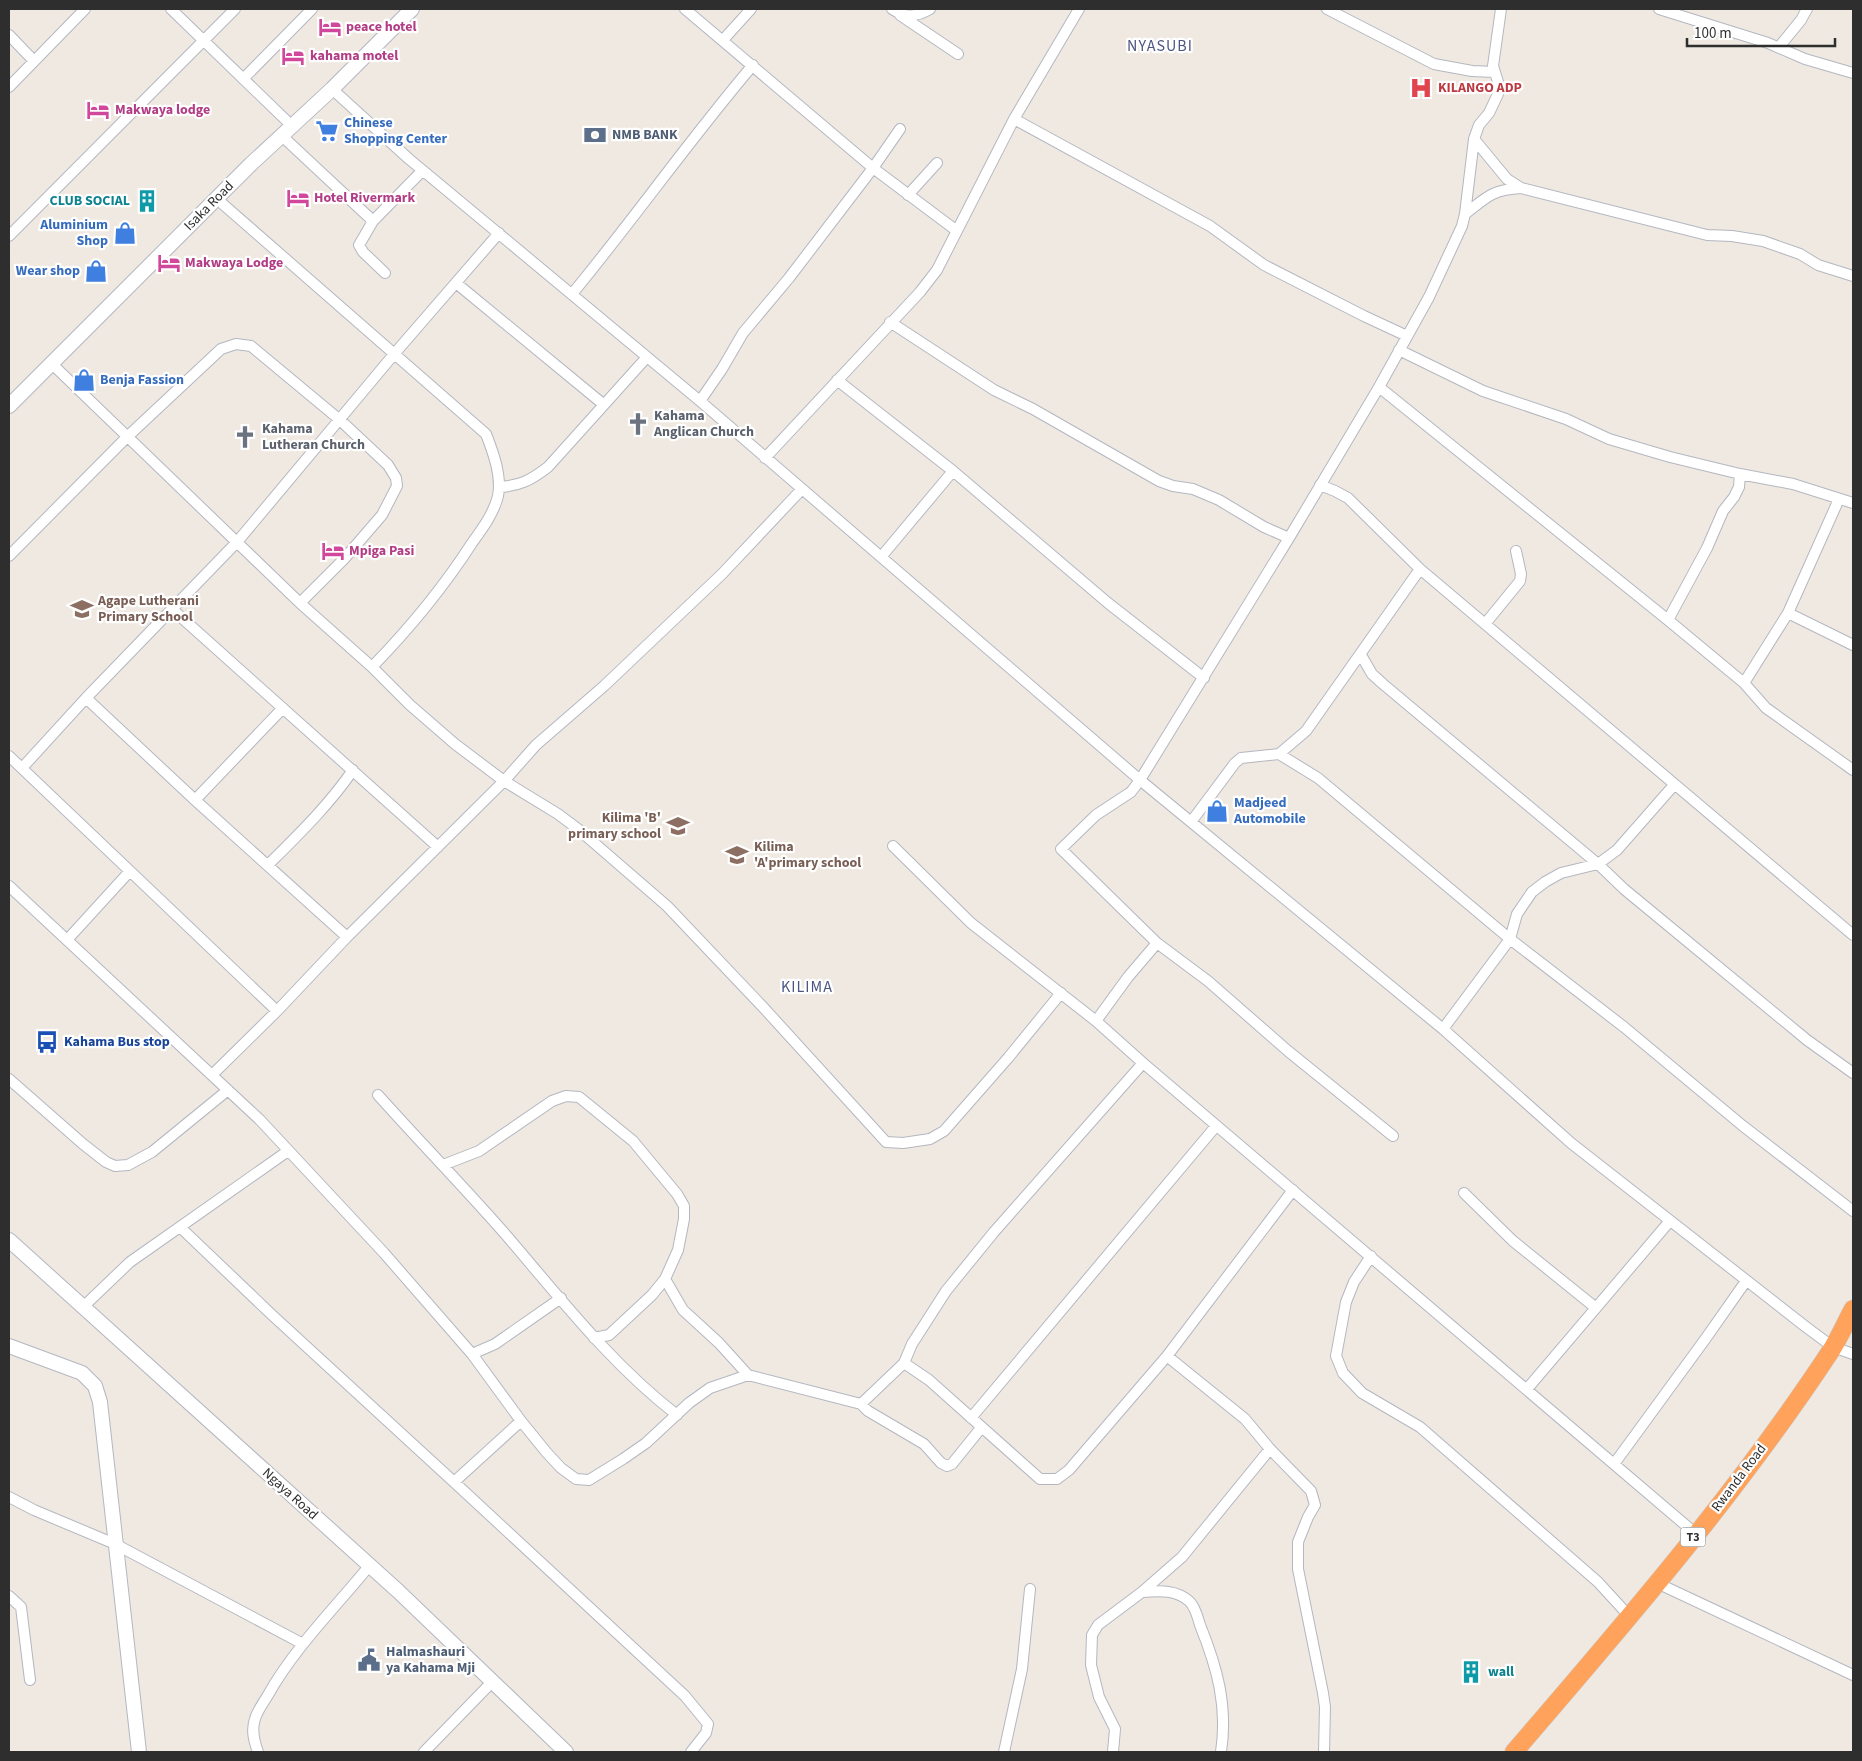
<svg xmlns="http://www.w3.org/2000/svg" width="1862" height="1761" font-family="'Source Sans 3',sans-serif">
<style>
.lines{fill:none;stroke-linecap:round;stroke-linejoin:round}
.street-casing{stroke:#b4b7c1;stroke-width:12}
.secondary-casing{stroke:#b4b7c1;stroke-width:16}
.highway-casing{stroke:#c9c9c9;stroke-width:19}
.street{stroke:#fff;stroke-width:10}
.secondary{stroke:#fff;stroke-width:14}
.highway{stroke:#ffa35c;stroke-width:18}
.labels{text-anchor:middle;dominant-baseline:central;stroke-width:4.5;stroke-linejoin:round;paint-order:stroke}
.shield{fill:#fff;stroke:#6d6d6d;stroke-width:1}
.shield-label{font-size:12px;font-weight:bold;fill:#2e2e2e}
.hotel-label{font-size:14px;font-weight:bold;fill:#b23c85;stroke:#fff;text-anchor:start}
.health-label{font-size:14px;font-weight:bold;fill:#be3a42;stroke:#fff;text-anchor:start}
.shop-label{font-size:14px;font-weight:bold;fill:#366cbe;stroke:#fff;text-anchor:start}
.service-label{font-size:14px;font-weight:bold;fill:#4e5e75;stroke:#fff;text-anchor:start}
.culture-label{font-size:14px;font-weight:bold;fill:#0d838f;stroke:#fff;text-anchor:end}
.street-label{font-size:14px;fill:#2e2e2e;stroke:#fff}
.worship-label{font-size:14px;font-weight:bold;fill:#5b616d;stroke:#fff;text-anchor:start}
.education-label{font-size:14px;font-weight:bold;fill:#785e54;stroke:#fff;text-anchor:start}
.transit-label{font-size:14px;font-weight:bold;fill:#164399;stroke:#fff;text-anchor:start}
.quarter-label{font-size:16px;letter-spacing:1px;fill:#4d5680;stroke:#fff}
</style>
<rect width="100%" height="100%" fill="#efe9e1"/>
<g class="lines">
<defs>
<path id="street" d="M171 9 292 126
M685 9 873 168 957 231
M892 9C905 18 917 17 930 9
M1327 9 1434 64 1472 71 1495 72
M1659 9 1768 43 1805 59 1853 73
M900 15 958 54
M9 35 34 61
M723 40 751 9
M1779 47 1801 20 1807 9
M243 79 312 9
M9 87 85 9
M332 89 409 159 700 401 1140 780 1443 1029 1571 1143 1806 1327 1833 1347 1853 1354
M1014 119 1210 226 1264 265 1364 316 1407 336
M282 136 373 221
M1474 139 1507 179 1521 188
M908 195 937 163
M217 199 486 434C493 452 502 476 498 496 494 513 482 529 472 543 443 588 409 629 372 667
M1465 214C1487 197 1491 190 1521 188L1707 235 1732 236 1763 241 1800 254 1818 265 1853 276
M9 236 235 9
M385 273 363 252 359 245 373 221 422 171
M456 283 603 404
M572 294C634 219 690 139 753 65
M890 322 994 390 1033 409 1159 481 1173 486 1193 489 1219 500 1264 527 1289 538
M1399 350 1483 391 1566 419 1609 439 1670 457 1740 474 1793 484 1853 503
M51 363 300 603 372 667 410 705 455 744 504 781 558 814 578 829 667 906 762 1006 886 1142 903 1143 930 1139 944 1131 1008 1058 1061 993
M837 380 953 471 1108 603 1204 678
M1379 387 1668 620 1744 683 1766 708 1853 770
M700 401 722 369 743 333 789 278 873 168 900 129
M765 458 920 292 937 270 1014 119 1079 9
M1320 485 1335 491 1348 498 1420 569 1853 935
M499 487C520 486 531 480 548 467L647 357
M9 556 127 437 221 349 236 344 251 346 340 420 388 465 396 478 397 486 382 515 344 559 300 603
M881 557 953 471
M173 610 438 847
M1788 613 1853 645
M1668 620 1707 548 1723 511 1734 497 1739 487 1740 474
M1485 624 1520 581 1521 574 1516 551
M1361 655 1372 674 1383 684 1598 864 1624 889 1807 1040 1853 1073
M1744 683 1788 613 1839 499
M86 698 195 800 347 937
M1279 754 1318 778 1510 939 1624 1027 1743 1126 1853 1211
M9 756 277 1011
M22 768 86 698 237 542 395 353 499 233
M195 800 283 708
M1191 822 1235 763 1241 758 1279 754 1306 731 1420 569
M893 846 971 923 1096 1021
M268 865C298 835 329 805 353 770
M9 886 260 1120 384 1253 472 1354 521 1421 547 1453 561 1468 576 1479 589 1480 623 1459 646 1443 689 1403 710 1388 748 1375 861 1404 868 1411 924 1444 941 1463 947 1466 952 1464 981 1428
M67 940 130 871
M1157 943 1208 981 1288 1051 1393 1136
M1443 1029 1510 939 1517 914 1532 892 1545 882 1561 873 1598 864 1617 850 1674 785
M1143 1063 1696 1534
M212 1075 277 1011 347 937 504 781 536 745 604 686 722 574 802 489
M9 1079 83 1144 106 1162 115 1166 128 1165 152 1152 228 1090
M378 1095C420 1142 464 1187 506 1235 560 1298 611 1364 677 1415
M443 1165 479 1151 552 1101 566 1096 579 1097 633 1141 677 1194 684 1206V1219L678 1250 665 1279 652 1295 609 1335 594 1338
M1464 1193 1513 1241 1596 1308
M181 1228 271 1314 454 1482 685 1696 708 1724 706 1733 691 1752
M1371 1256 1354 1282 1346 1302 1336 1356 1343 1373 1362 1393 1420 1427 1598 1582 1630 1617
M665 1279 683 1310 719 1343 748 1375
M83 1307 130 1262 288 1151
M472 1354 495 1344 561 1298
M1167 1356 1245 1419 1270 1449 1311 1491 1315 1505 1308 1517 1298 1542V1569L1323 1693 1325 1707 1324 1752
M904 1363 929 1380 1040 1479H1057L1069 1470 1167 1356 1293 1190
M1527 1389 1669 1222
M861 1404 904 1363 912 1344 946 1291 994 1232 1143 1063 1096 1021 1128 977 1157 943 1061 849 1096 815 1131 792 1140 780 1289 538 1379 387 1429 297 1462 226 1465 214 1474 139 1479 125 1489 113 1498 94 1499 85 1493 66 1501 9
M971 1418 1216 1126
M1614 1464 1706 1338 1746 1281
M454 1482 521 1421
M9 1497 34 1510 115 1544 303 1644
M1657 1583 1853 1675
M1142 1592C1159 1591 1175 1589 1189 1601 1195 1606 1198 1618 1200 1625 1217 1667 1228 1706 1221 1752
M9 1596 21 1607 30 1680
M258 1752C254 1741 251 1730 255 1719 257 1711 264 1702 268 1695 295 1647 335 1608 370 1565
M424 1752 492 1682
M1004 1752 1022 1669 1030 1589
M1113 1752 1115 1729 1099 1697 1091 1665 1092 1635 1098 1625 1142 1592 1182 1557 1270 1449"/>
<path id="secondary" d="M9 406 251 164 332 89 412 9
M9 1240 398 1591 566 1752
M9 1346 82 1373 95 1386 100 1402 139 1752"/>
<path id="highway" d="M1514 1752C1626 1622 1738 1492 1832 1349 1840 1336 1846 1322 1853 1309"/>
</defs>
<use href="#street" class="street-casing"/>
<use href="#secondary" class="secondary-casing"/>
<use href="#highway" class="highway-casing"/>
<use href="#street" class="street"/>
<use href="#secondary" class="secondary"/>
<use href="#highway" class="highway"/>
</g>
<defs>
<symbol id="hotel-bare" viewBox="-9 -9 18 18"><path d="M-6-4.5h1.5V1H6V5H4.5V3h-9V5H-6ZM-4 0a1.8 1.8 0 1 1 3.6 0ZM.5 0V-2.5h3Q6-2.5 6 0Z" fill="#d1479c" stroke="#fff" stroke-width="2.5" paint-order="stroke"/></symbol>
<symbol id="hospital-bare" viewBox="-9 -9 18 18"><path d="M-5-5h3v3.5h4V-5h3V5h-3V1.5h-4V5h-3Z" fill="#e0444e" stroke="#fff" stroke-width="2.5" paint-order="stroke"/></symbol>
<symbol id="supermarket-bare" viewBox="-9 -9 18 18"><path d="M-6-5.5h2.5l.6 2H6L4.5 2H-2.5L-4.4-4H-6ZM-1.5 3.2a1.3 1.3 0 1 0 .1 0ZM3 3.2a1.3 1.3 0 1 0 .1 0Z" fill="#3f7fe0" stroke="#fff" stroke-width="2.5" paint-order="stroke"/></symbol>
<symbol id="bank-bare" viewBox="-9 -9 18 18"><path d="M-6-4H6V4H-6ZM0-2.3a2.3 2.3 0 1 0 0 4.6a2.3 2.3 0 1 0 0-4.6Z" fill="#5c6f8a" stroke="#fff" stroke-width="2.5" paint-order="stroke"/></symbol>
<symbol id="building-bare" viewBox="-9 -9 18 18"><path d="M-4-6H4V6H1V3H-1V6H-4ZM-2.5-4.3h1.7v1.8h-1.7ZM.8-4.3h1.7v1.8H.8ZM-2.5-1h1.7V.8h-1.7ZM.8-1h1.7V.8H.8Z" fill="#0f9aa8" stroke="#fff" stroke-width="2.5" paint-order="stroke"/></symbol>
<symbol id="shop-bare" viewBox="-9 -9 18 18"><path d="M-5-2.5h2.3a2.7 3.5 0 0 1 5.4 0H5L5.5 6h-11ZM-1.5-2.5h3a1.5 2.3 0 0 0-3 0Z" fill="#3f7fe0" stroke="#fff" stroke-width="2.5" paint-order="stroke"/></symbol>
<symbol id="church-bare" viewBox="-9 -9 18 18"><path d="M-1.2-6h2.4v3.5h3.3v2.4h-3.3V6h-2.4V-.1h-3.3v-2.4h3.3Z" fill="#6b7280" stroke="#fff" stroke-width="2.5" paint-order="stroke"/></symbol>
<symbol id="school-bare" viewBox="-9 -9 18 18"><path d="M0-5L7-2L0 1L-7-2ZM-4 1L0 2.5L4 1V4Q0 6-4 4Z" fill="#8d6e63" stroke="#fff" stroke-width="2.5" paint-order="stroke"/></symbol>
<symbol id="bus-bare" viewBox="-9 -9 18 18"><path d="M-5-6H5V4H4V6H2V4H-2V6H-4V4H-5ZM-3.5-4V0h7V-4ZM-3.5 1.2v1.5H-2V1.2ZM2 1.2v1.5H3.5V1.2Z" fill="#1a4fb4" stroke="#fff" stroke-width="2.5" paint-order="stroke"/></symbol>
<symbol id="civic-bare" viewBox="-9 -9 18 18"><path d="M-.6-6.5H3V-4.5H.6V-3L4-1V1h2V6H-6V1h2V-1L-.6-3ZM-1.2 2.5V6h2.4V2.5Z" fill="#5c6f8a" stroke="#fff" stroke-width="2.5" paint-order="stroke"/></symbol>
</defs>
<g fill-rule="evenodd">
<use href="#hotel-bare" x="314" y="11" width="32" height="32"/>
<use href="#hotel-bare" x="277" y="40" width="32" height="32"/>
<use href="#hospital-bare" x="1405" y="72" width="32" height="32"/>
<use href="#hotel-bare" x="82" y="94" width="32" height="32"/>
<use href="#supermarket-bare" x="311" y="115" width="32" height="32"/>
<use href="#bank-bare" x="579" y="119" width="32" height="32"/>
<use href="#hotel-bare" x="282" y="182" width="32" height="32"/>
<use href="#building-bare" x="131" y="185" width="32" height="32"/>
<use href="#shop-bare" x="109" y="217" width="32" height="32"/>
<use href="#hotel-bare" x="153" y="247" width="32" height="32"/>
<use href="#shop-bare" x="80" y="255" width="32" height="32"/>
<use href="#shop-bare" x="68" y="364" width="32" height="32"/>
<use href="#church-bare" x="622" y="408" width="32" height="32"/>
<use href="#church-bare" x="229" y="421" width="32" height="32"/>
<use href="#hotel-bare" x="317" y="535" width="32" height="32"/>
<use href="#school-bare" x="66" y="593" width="32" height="32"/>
<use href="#shop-bare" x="1201" y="795" width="32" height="32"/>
<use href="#school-bare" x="662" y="810" width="32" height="32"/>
<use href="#school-bare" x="721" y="839" width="32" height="32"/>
<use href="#bus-bare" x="31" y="1026" width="32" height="32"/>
<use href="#civic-bare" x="353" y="1644" width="32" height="32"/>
<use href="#building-bare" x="1455" y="1656" width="32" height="32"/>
</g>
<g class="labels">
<rect class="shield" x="1680.5" y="1527.5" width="25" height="19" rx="4"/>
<g class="shield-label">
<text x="1693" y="1537">T3</text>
</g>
<g class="hotel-label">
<text x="346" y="27">peace hotel</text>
<text x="310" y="56">kahama motel</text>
<text x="115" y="110">Makwaya lodge</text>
<text x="314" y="198">Hotel Rivermark</text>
<text x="185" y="263">Makwaya Lodge</text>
<text x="349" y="551">Mpiga Pasi</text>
</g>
<g class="health-label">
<text x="1438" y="88">KILANGO ADP</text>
</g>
<g class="shop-label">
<text x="344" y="123">Chinese<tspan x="344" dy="16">Shopping Center</tspan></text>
<text x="108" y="225" text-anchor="end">Aluminium<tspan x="108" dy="16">Shop</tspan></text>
<text x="80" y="271" text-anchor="end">Wear shop</text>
<text x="100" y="380">Benja Fassion</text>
<text x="1234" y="803">Madjeed<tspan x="1234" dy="16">Automobile</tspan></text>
</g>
<g class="service-label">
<text x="612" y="135">NMB BANK</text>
<text x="386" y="1652">Halmashauri<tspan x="386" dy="16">ya Kahama Mji</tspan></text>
</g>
<g class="culture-label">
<text x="130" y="201">CLUB SOCIAL</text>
<text x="1488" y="1672" text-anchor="start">wall</text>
</g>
<g class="street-label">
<text transform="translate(209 206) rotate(-45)">Isaka Road</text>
<text transform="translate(1739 1478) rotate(-53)">Rwanda Road</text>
<text transform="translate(290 1494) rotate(42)">Ngaya Road</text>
</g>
<g class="worship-label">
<text x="654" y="416">Kahama<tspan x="654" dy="16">Anglican Church</tspan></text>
<text x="262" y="429">Kahama<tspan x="262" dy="16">Lutheran Church</tspan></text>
</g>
<g class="education-label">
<text x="98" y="601">Agape Lutherani<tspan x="98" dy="16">Primary School</tspan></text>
<text x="661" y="818" text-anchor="end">Kilima 'B'<tspan x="661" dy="16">primary school</tspan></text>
<text x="754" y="847">Kilima<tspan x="754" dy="16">'A'primary school</tspan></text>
</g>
<g class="transit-label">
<text x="64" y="1042">Kahama Bus stop</text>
</g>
<g class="quarter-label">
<text x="1160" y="46">NYASUBI</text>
<text x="807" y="987">KILIMA</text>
</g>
</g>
<rect width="1862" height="1761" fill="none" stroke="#2e2e2e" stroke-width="20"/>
<path d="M1687 38v8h148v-8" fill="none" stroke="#2e2e2e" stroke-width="2.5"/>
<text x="1694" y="38" font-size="15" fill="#2e2e2e" stroke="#ffffff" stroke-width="4" paint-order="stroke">100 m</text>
</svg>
